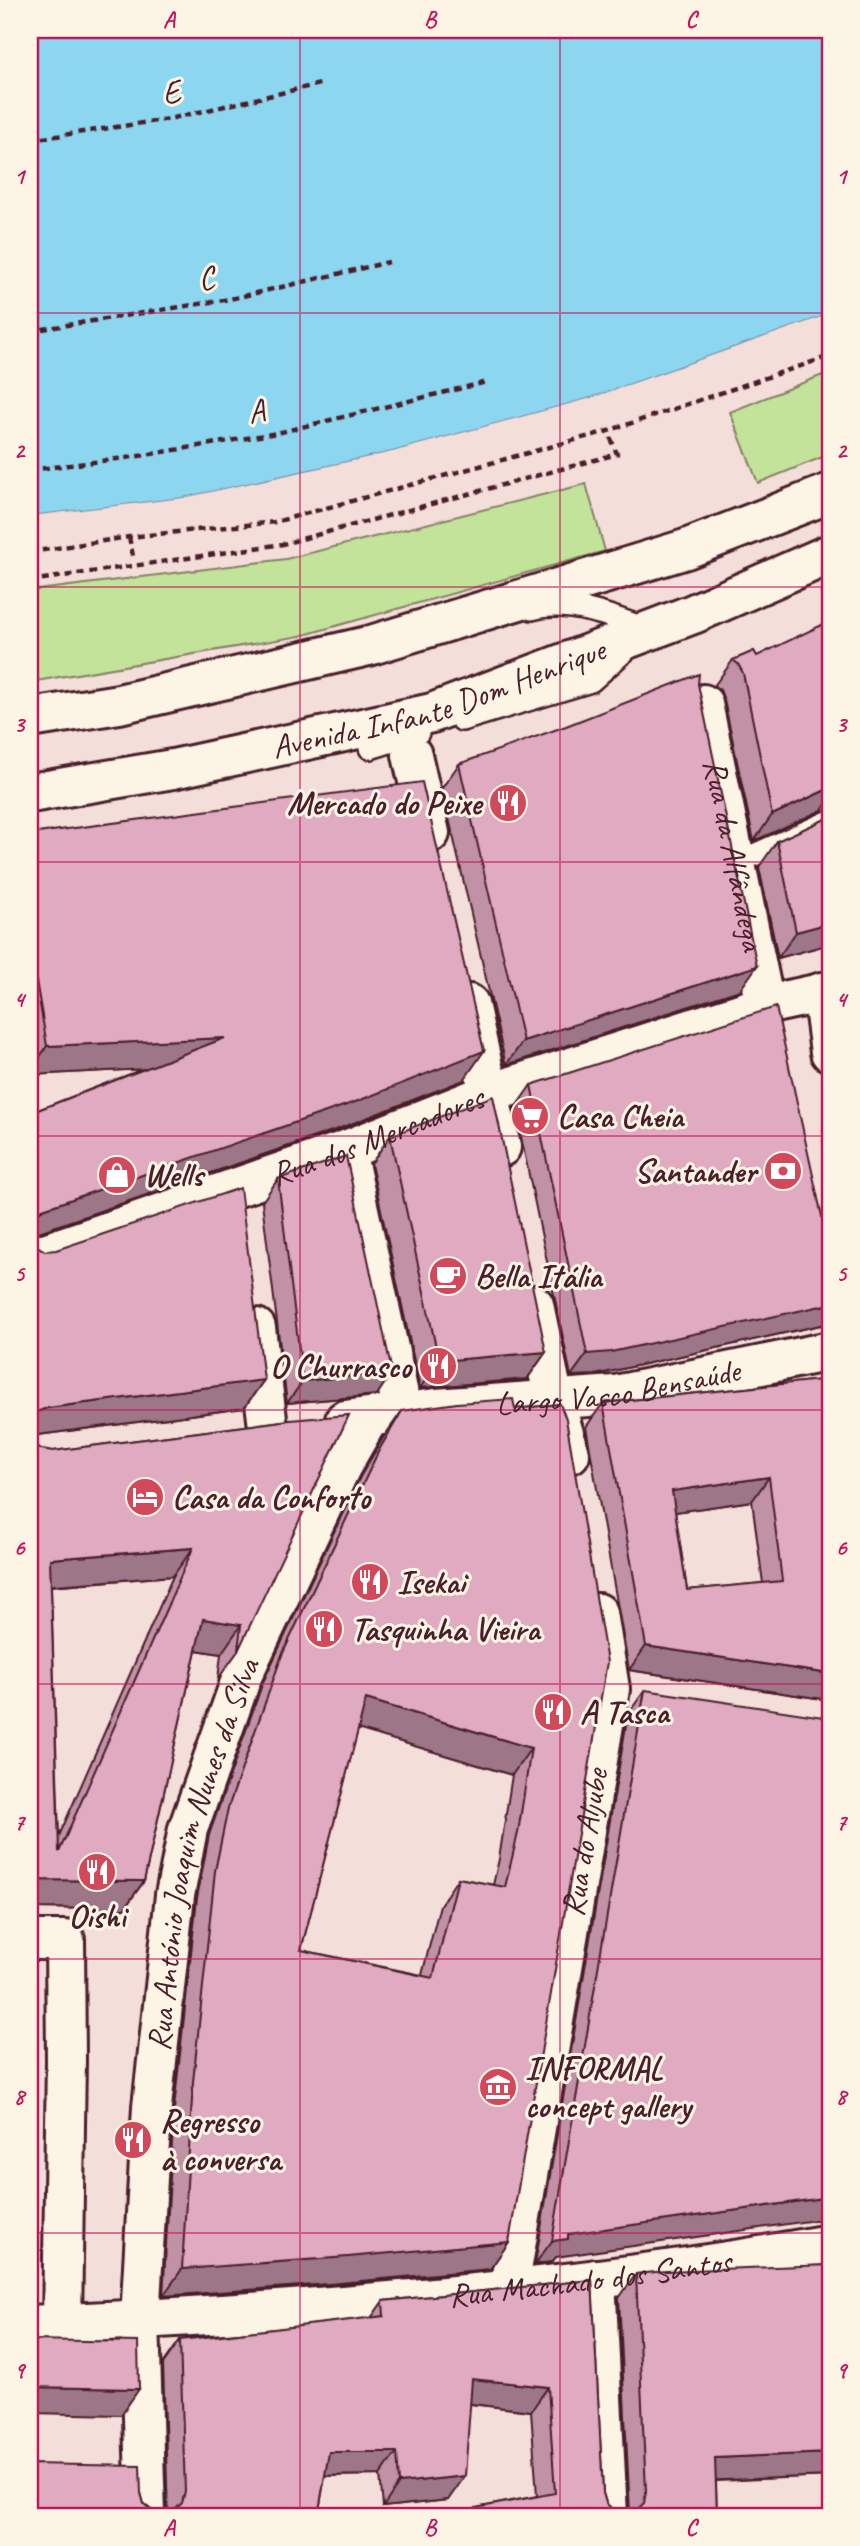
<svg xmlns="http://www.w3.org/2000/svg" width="860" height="2546" font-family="Caveat,sans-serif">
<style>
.green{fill:#c3e39b;stroke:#868163;stroke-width:2}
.water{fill:#8dd6ef;stroke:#728da1;stroke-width:2}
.pier{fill:#f4deda}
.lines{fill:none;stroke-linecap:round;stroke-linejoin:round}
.lane-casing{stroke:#4a1f2b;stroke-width:26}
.street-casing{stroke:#4a1f2b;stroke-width:44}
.secondary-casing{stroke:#4a1f2b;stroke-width:44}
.path{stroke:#4a1f2b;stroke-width:4.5;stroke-dasharray:7 5;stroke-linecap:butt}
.lane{stroke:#fcf5e5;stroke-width:21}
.street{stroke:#fcf5e5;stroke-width:38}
.secondary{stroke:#fcf5e5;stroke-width:38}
.wall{fill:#c192a6;stroke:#4a1f2b;stroke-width:2;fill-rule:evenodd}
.shaded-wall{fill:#9d7787;stroke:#4a1f2b;stroke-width:2}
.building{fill:#e0aac1;stroke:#4a1f2b;stroke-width:2;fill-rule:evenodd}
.grid{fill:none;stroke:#c2185b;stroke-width:2;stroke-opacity:0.55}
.labels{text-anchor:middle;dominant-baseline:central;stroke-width:6;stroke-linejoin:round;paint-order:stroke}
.street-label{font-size:33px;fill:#4a1f2b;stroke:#fcf5e5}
.poi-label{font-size:33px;font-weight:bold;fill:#4a1f2b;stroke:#fcf5e5;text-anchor:start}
.neatline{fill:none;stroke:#c2185b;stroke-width:2.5}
.grid-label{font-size:23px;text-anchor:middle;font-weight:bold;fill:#c2185b}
</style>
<rect width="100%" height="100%" fill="#f4deda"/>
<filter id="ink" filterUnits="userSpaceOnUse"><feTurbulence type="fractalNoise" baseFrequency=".0143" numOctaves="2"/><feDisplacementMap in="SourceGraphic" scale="14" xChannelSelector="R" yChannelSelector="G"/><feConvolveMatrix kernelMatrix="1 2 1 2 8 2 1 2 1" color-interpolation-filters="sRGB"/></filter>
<g filter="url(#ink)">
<path class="green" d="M830 372V454L758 483 730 412Z
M586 484 605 551 300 636 30 682V591L286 559Z"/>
<path class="water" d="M30 30H830V314L591 398 392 452 183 498 30 516Z"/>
<path class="pier" d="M830 314V318L592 402 393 456 184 501 30 520V516L183 498 392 452 591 398Z"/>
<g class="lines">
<defs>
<path id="lane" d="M462 720 591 681 648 630C615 617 567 599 532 609
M370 748 418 733
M736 863 830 821"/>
<g id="street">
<path id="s1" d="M703 704 765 1005"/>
<path d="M30 718 119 704 368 646 686 549 830 493"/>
<path d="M412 755 430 833"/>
<path d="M822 992 830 1052"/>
<path d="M469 1004 501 1147"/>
<path d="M346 1150 403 1413"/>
<path id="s2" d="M30 1258 346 1150 490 1093 765 1005 830 991"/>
<path d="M534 1305 554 1400 570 1454"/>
<path d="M256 1328 268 1427"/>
<path id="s3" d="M345 1420 436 1408 615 1395 830 1351"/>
<path d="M30 1940H65L66 2060 62 2324"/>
<path d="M596 2279 608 2516"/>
<path id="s4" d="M509 2288 610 1689 598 1613"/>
<path id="s5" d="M30 2325C297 2312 567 2291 830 2244"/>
<path id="s6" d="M146 2516 140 2320 152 2107 175 1895 188 1829 243 1674 341 1467 369 1418"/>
</g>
<g id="secondary">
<path id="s7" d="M30 793 173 769 432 713 693 614 830 554"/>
</g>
</defs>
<use href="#lane" class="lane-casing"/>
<use href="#street" class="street-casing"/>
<use href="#secondary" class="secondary-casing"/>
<path class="path" d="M30 140 169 119 320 84
M30 331 230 299 389 262
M30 470 133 457 277 433 487 382
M129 537 133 556
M30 552 129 537 275 522 608 431 830 356
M30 581 283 544 617 454 608 431"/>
<use href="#lane" class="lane"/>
<use href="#street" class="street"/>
<use href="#secondary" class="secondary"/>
</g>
<path class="wall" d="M754 651 822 810 754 841 724 700 720 690 714 686 733 660Z
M698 684 740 990 506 1065 442 788 459 764Z
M830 817V944L778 958 759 867 777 841Z
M30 834 464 1080 338 1129 30 1235V1113L143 1069 30 1075Z
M531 1085 830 1253V1317L825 1324 595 1375 571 1376 515 1108Z
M390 1136 546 1352 527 1379 420 1388 371 1164Z
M278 1179 377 1395 287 1403 262 1202Z
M30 1237 35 1245 264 1380 244 1408 30 1436 33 1443 41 1449 53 1451 290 1420 238 1651 218 1679 221 1654 196 1650 144 1881 124 1909 30 1908ZM173 1576 59 1836 51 1586Z
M830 1379V1700L629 1670 586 1427 603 1403ZM752 1501 763 1583 687 1590 675 1512Z
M560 1404 509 2242 490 2269 329 2284 163 2296 174 2109 197 1898 209 1835 263 1682 360 1477 383 1438 402 1411 515 1409ZM358 1729 512 1775 499 1859 493 1885 458 1878 440 1905 422 1975 301 1950Z
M645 1690 556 2257 552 2262 535 2264 628 1714Z
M830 2265V2476L716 2481 717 2516H470L476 2508 537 2496 531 2411 470 2404 448 2500 383 2507 380 2475 325 2476 318 2516H30L141 2493 144 2504 152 2511 163 2514 168 2513 163 2364 180 2340 371 2318 383 2301 592 2280 603 2493 606 2503 614 2511 626 2514 630 2513 619 2298 636 2274Z"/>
<path class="shaded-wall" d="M830 788V799L822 810 754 841 772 815Z
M830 923V944L778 958 796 932Z
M757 966 740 990 506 1065 523 1041Z
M225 1038 205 1066 30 1075V1072L47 1046Z
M484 1051 464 1080 338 1129 30 1235V1221L34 1215 43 1209Z
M830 1304V1317L825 1324 595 1375 571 1376 587 1354Z
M546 1352 527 1379 420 1388 439 1361Z
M392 1372 377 1395 287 1403 303 1381Z
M264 1380 244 1408 30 1436V1422L36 1412 47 1408Z
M769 1477 752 1501 655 1515 672 1491Z
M193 1548 173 1576 30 1587 50 1559Z
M203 1619 241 1625 221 1654 183 1648Z
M646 1646 830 1674V1700L629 1670Z
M366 1699 531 1748 512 1775 347 1726Z
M30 1880 144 1881 124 1909 30 1908Z
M830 2197V2218L556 2257 552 2262 535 2264 552 2241 568 2234Z
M509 2242 490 2269 329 2284 163 2296 182 2269Z
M472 2379 548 2387 531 2411 455 2402Z
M30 2387 139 2389 121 2415 30 2413Z
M329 2452H397L380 2475 312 2476Z
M830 2453V2476L698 2481 715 2458Z
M465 2476 448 2500 383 2507 399 2483Z"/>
<path class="building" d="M830 621V723L828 724 830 734V788L772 815 743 673 738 664 733 660 754 651 757 656Z
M699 674 698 684 757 966 523 1041 459 764 566 726Z
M422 782 484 1051 358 1101 43 1209 34 1215 30 1223V1113L225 1038 47 1046 30 944V834Z
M830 817V923L796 932 777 841Z
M776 1007 830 1253V1304L611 1352 587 1354 531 1085Z
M493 1096 546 1352 439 1361 390 1136Z
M346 1156 392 1372 303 1381 278 1179Z
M240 1188 264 1380 47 1408 36 1412 30 1422V1237L35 1245 45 1251 56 1250Z
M830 1379V1674L646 1646 603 1403ZM769 1477 782 1581 687 1590 672 1491Z
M513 1399 515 1409 560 1404 566 1419 607 1662 509 2242 348 2257 182 2269 193 2082 215 1871 228 1808 282 1655 379 1450 402 1411 457 1403ZM366 1699 531 1748 518 1833 505 1887 458 1878 433 1978 301 1950Z
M349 1415 238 1651 241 1625 203 1619 144 1881 30 1880V1436L33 1443 41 1449 53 1451 290 1420ZM193 1548 59 1852 50 1559Z
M645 1690 830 1718V2197L568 2234V2239L552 2241Z
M830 2265V2453L715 2458 717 2516H475L476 2508 555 2493 548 2387 472 2379 465 2476 399 2483 397 2452H329L318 2516H30V2464L140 2466 141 2493 144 2504 152 2511 163 2514 174 2511 182 2503 185 2492 180 2340 384 2316 383 2301 592 2280 603 2493 606 2503 614 2511 626 2514 637 2510 644 2503 646 2491 636 2274 666 2271Z
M30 2340 138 2342 139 2389 30 2387Z"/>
</g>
<path class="grid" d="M300 30V2516M560 30V2516M30 313H830M30 587H830M30 862H830M30 1136H830M30 1410H830M30 1684H830M30 1959H830M30 2233H830"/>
<defs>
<symbol id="restaurant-disc" viewBox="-11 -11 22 22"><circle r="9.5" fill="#d1495b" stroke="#fcf5e5"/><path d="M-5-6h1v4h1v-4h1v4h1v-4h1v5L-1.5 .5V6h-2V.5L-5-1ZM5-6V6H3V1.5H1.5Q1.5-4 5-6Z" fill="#fff"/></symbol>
<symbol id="supermarket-disc" viewBox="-11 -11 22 22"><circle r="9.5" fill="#d1495b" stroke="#fcf5e5"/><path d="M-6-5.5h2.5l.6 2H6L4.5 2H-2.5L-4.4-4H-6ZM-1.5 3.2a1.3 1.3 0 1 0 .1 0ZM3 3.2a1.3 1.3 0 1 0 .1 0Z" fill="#fff"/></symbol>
<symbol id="bank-disc" viewBox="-11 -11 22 22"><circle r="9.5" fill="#d1495b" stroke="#fcf5e5"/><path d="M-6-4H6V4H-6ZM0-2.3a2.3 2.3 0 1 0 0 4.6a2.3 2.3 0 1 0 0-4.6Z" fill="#fff"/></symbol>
<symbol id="shop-disc" viewBox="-11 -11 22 22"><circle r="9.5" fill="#d1495b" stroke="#fcf5e5"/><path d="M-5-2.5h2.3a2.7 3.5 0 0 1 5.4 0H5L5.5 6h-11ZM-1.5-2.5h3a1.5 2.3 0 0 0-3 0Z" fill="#fff"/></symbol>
<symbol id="cafe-disc" viewBox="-11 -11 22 22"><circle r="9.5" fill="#d1495b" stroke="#fcf5e5"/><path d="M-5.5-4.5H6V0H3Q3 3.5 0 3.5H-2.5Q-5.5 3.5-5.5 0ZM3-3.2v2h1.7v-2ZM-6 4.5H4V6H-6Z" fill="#fff"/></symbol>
<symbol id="hotel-disc" viewBox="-11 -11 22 22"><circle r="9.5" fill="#d1495b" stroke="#fcf5e5"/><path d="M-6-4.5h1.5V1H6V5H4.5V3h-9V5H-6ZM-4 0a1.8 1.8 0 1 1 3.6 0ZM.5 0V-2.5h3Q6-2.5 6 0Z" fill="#fff"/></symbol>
<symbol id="museum-disc" viewBox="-11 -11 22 22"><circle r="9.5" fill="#d1495b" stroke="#fcf5e5"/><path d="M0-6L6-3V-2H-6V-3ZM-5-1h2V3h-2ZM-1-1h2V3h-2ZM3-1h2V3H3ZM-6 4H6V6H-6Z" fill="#fff"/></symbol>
</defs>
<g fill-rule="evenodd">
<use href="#restaurant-disc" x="486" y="781" width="44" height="44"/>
<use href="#supermarket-disc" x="508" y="1094" width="44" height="44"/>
<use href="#bank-disc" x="761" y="1149" width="44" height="44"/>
<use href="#shop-disc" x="95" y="1153" width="44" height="44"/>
<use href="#cafe-disc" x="426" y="1254" width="44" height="44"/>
<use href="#restaurant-disc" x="416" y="1344" width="44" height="44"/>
<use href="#hotel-disc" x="123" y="1475" width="44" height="44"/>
<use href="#restaurant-disc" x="348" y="1560" width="44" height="44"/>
<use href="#restaurant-disc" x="302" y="1607" width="44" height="44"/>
<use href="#restaurant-disc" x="531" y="1690" width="44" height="44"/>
<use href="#restaurant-disc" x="75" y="1850" width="44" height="44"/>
<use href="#museum-disc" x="476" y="2065" width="44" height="44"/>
<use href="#restaurant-disc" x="111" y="2118" width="44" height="44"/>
</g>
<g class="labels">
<g class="street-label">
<text transform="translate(171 92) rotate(-11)">E</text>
<text transform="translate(206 278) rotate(-9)">C</text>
<text transform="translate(256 411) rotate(-10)">A</text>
<text stroke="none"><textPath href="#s7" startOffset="420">Avenida Infante Dom Henrique</textPath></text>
<text stroke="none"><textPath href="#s1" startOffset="154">Rua da Alfândega</textPath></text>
<text stroke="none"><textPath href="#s2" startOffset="368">Rua dos Mercadores</textPath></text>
<text stroke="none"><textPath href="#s3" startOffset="275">Largo Vasco Bensaúde</textPath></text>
<text stroke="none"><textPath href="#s4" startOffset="452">Rua do Aljube</textPath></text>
<text stroke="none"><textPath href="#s6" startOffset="668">Rua António Joaquim Nunes da Silva</textPath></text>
<text stroke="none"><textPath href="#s5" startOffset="562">Rua Machado dos Santos</textPath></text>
</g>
<g class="poi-label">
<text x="481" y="803" text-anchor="end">Mercado do Peixe</text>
<text x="557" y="1116">Casa Cheia</text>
<text x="756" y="1171" text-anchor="end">Santander</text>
<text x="144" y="1175">Wells</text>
<text x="475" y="1276">Bella Itália</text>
<text x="411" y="1366" text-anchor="end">O Churrasco</text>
<text x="172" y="1497">Casa da Conforto</text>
<text x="397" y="1582">Isekai</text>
<text x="351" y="1629">Tasquinha Vieira</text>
<text x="580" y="1712">A Tasca</text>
<text x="97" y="1916" text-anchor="middle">Oishi</text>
<text x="525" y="2068">INFORMAL<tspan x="525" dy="38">concept gallery</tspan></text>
<text x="160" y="2121">Regresso<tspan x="160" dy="38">à conversa</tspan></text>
</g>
</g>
<rect width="860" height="2546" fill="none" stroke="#fcf5e5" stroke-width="77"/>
<rect x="38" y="38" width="784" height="2470" class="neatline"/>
<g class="grid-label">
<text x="169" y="27">A</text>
<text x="430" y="27">B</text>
<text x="691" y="27">C</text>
<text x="19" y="184">1</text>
<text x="841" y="184">1</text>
<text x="19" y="458">2</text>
<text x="841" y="458">2</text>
<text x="19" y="732">3</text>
<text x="841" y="732">3</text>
<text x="19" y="1007">4</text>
<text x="841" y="1007">4</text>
<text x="19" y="1281">5</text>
<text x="841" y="1281">5</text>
<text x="19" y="1555">6</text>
<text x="841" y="1555">6</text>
<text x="19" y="1830">7</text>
<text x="841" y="1830">7</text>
<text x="19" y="2104">8</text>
<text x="841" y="2104">8</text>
<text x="19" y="2378">9</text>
<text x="841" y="2378">9</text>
<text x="169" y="2535">A</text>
<text x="430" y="2535">B</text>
<text x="691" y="2535">C</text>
</g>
</svg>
